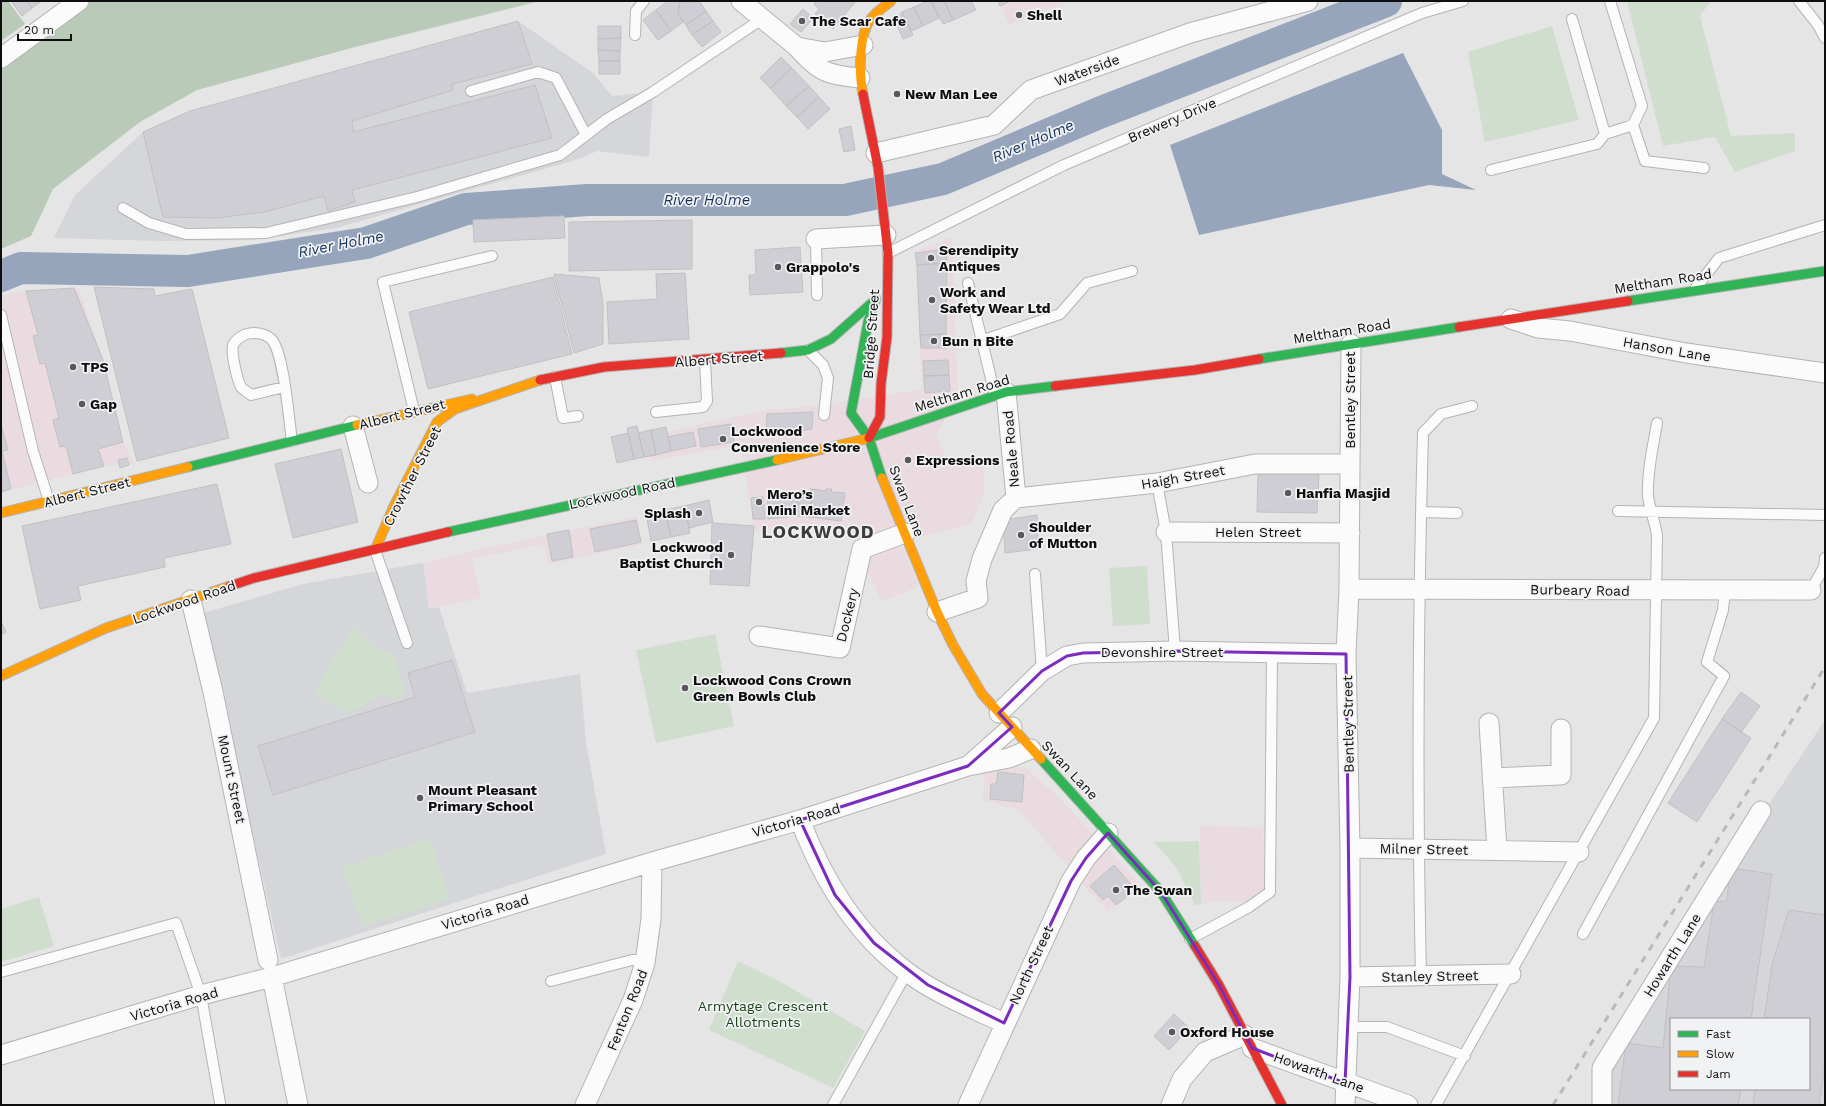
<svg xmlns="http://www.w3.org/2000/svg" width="1826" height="1106" font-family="'Work Sans',sans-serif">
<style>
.commercial{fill:#e9dbe0}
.built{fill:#d4d6da;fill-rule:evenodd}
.green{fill:#d0dece}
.forest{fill:#bacab8}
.water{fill:#96a5bc}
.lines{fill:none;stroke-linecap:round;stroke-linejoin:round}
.river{stroke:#96a5bc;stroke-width:32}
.building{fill:#d0ced5;stroke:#c1c1c2}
.lane-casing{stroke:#b4b4b4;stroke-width:12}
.street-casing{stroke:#b4b4b4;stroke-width:21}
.fast-casing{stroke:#b4b4b4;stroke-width:11}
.slow-casing{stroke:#b4b4b4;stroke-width:11}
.jam-casing{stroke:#b4b4b4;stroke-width:11}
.lane{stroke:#fbfbfb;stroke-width:10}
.street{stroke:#fbfbfb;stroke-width:19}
.fast{stroke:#30b455;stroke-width:9}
.slow{stroke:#ff9f0a;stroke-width:9}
.jam{stroke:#e5322d;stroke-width:9}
.rail{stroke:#b8b9b9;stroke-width:3;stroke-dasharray:7 7;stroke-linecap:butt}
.marked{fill:none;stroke:#7b2cbf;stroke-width:3;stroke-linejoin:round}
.poi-dot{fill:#59595a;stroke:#f1f2f3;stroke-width:1.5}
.labels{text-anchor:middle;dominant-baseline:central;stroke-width:3.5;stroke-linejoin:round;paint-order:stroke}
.poi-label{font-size:14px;font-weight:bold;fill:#0e0e0f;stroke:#f1f2f3;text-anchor:start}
.street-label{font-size:14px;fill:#0e0e0f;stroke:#f1f2f3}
.park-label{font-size:14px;fill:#1b4418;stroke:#f1f2f3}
.water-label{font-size:15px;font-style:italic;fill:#14315c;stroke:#f1f2f3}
.district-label{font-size:18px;font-weight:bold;letter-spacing:1px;fill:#3c3c3d;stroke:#f1f2f3}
</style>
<rect width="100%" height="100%" fill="#e5e5e5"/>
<path class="commercial" d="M998 1H1068L1009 25Z
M952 237 958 396 937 433 948 467 983 459 985 492 971 524 900 542 919 586 882 602 848 529 806 523 754 531 741 445 650 461 646 436 768 410 818 406 922 389 915 252Z
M79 289 103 360 123 442 134 463 120 468 119 465 104 466 1 492V296L26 291Z
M637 517 643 544 549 564 544 544 472 559 481 598 429 609 423 563 480 549Z
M1025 767 1058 797 1114 855 1140 886 1108 912 1018 810 983 800 985 771Z
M1200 825 1263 828 1265 890 1243 902 1214 901 1201 904Z"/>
<path class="built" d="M518 21 593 73 612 96 653 92 649 157 597 151 579 159 336 228 252 240 162 241 54 238 75 195 143 132 190 111Z
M423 563 429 609 439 607 467 693 580 674 586 742 606 854 281 959 203 613 303 584Z
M1825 720V1105H1607L1609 1063 1772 800ZM1671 1019H1809V1089H1671Z"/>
<path class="green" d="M1627 1H1711L1700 16 1731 136 1795 133V151L1735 172 1715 137 1663 146Z
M1552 26 1579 120 1485 142 1468 52Z
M1147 566 1150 624 1113 626 1109 568Z
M353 627 381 652 393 653 406 695 394 701 384 694 346 714 314 692Z
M715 634 734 726 656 743 636 650Z
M430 838 450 899 362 927 342 867Z
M1199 841 1201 904 1195 905 1176 867 1154 842Z
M39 897 54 946 1 962V909Z
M738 961 781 982 865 1031 833 1088 709 1030Z"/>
<path class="forest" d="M1 1H8L25 24 1 41Z
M79 1H540L359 46 197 90 140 122 53 189 31 236 1 249V62Z"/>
<path class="water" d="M1403 53 1442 130V174L1476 190 1429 185 1199 235 1170 145Z"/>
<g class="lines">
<path class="river" d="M1 276 21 268 188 271 366 243 466 209 587 200H845L943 179 1099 113 1386 1"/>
</g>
<path class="building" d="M11 1H27L32 8 22 16Z
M27 1H42L32 8Z
M668 1H680L678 14 683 22 671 31 656 10Z
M680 1 693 2 699 1 706 11 686 25 678 14Z
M816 1H856L833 29 815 14 819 9 814 4Z
M928 1H931L939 18 923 26 914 7Z
M931 1H944L953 20 943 24Z
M944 1H971L976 10 953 20Z
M998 1H1010L1000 6Z
M914 7 923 26 911 31 902 12Z
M803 9 813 18 801 32 790 24Z
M656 10 671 31 658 40 643 20Z
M706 11 713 21 692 35 686 25Z
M902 12 913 35 903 39 895 20Z
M518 21 532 64 452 84 453 90 352 121 353 132 535 85 552 138 352 190 355 202 328 211 324 196 264 212 217 218 163 217 143 132 190 111Z
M713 21 721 32 702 47 692 35Z
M598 26H621V38L598 39Z
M621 38 620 51 598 50V39Z
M598 50 620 51V61H599Z
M781 57 792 68 770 88 760 78Z
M599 61H620V74H599Z
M792 68 809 86 786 106 770 88Z
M809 86 819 97 797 117 786 106Z
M819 97 830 109 808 129 797 117Z
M851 126 855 150 844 152 839 129Z
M564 216 565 238 474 242 473 220Z
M692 220V269L569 271V222Z
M800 247 803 292 750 295 749 275H756L755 250Z
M946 249 947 263 917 265 915 253Z
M947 263 946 334 920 335 917 265Z
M685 273 689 339 609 344 607 302 657 299 656 274Z
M554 274 599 278 603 304V344L574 353Z
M553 277 572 354 428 389 409 312Z
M94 287 154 289 155 296 192 289 229 438 137 461Z
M74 288 103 360 123 442 98 449 104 466 73 474 66 446 60 447 53 420 59 418 45 363 40 364 33 336 38 335 26 291Z
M946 334 947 348H921L920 335Z
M948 360 949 375 924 376 923 361Z
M949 375 950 391 925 393 924 376Z
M813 412 812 429 766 436 767 414Z
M1 424 8 450 2 451 11 489 1 492Z
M731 424 734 442 701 447 698 429Z
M637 426 644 457 634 459 627 428Z
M666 427 671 451 656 455 651 430Z
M651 430 656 455 644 457 638 433Z
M693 432 696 446 671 451 668 437Z
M628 433 634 459 617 463 611 437Z
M341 449 358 522 293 538 275 464Z
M127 458 129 465 120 468 118 460Z
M1258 475H1319L1317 513 1257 512Z
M217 484 231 544 164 558 165 567 78 586 81 600 40 609 22 526Z
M811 489H813L809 517 796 516 799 494 805 495Z
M813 489 825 491 826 489H832L831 492 845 493 841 521 809 517Z
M799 494 796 516 768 519 767 496Z
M763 497 765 519H753L751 498Z
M709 500 713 522 689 528 684 506Z
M684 506 690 533 671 537 665 510Z
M665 510 671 537 651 541 646 513Z
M1037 515 1038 549 1005 553 1003 520Z
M636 520 641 542 595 552 590 529Z
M712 523 754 526 749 586 710 584Z
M569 530 573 557 552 561 547 534Z
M1 621 6 632 1 635Z
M452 660 475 732 273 795 258 746 415 697 408 673Z
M1741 692 1760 706 1741 732 1722 719Z
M1722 719 1751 738 1697 822 1668 803Z
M998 772 1024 775 1022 802 990 799 991 784H996Z
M1114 865 1136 890 1116 905 1108 896 1103 900 1090 886Z
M1730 868 1772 874 1751 1019H1671V1089H1741L1738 1105H1618L1626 1043 1663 1048 1671 966 1704 967 1714 902 1727 901Z
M1789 910 1825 915V1063L1819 1105H1753L1755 1089H1809V1019H1764L1772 964Z
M1174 1014 1189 1028 1169 1050 1154 1036Z"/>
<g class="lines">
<defs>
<path id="lane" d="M1610 1 1642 106 1633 125 1645 161 1704 168
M1799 1 1818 25 1825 38
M1572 19 1605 134 1633 125
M635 35 636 11 644 1
M471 91 538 72 556 78 586 135
M1491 170 1597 144 1605 134
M123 208 149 223 186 234 266 233 417 197 560 155 607 119 653 92 762 19
M816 239 817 295
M888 253 1064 165 1422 13 1463 1
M968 283 995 395
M1695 289 1719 258 1825 225
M1 315 33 451 49 501
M981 341 1060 314 1087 283 1132 271
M808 350 823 365 828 378 824 415
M555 377 563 418 578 416
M284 387 251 395C248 392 243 390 241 387 237 379 231 354 233 345 235 341 240 337 244 335 252 331 266 333 272 340 284 354 289 421 292 441
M414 411 383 282 492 256
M656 412 703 407 707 401 705 361
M1157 483 1166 532 1175 651
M1618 511 1825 515
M1421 512 1457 513
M375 550 407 643
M1035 574 1042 671
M1811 590 1824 567 1825 558
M1583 934 1724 676 1707 662 1723 610 1725 590
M1190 939 1249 907 1270 892 1272 653
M1 972 176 923 201 995 220 1103
M1421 976C1417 795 1418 614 1423 433L1441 414 1472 406
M551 981 632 960H646
M1347 1027H1387L1465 1056
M833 1105 907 972
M1436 1105 1654 718 1657 537C1656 523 1649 509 1648 495 1647 471 1653 447 1657 423"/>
<path id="street" d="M741 1 797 47 825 52 863 45
M797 47C819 72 827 75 860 78
M1 58 79 1
M876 153 994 125 1031 90 1190 33 1308 1
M816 239 886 235
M1511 319 1538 328 1570 331 1686 353 1825 373
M1006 392 1016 498
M353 426 368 483
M1016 498 1157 483 1255 464H1350
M1166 532 1350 533
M1349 589 1811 590
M191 600 213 692 268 960
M937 612 978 598 976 581 982 559 1003 510 1016 498
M759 636 840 648 862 549 905 533
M999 713 1042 671 1067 656 1083 653 1175 651 1346 654
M1489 723 1497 850
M968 766 1012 727
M1492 778 1561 775V729
M800 820C823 880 855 933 907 972 936 994 972 1008 1004 1023
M1350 848 1579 852
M272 977 298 1105
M1350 977 1511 974
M1252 1048 1408 1105
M1 1055 201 995 272 977 652 862 800 820 968 766 1009 758 1031 749
M585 1105 633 1000 645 963 651 919 652 862
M968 1105 1071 881 1086 858 1108 833
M1171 1105 1182 1079 1205 1052 1245 1035
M1345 1105 1350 977V848L1346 654 1349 589 1351 344
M1602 1105V1068L1761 811"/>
<path id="fast" d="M1628 301 1825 271
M781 353 808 350 831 339 875 300
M1259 359 1459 327
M869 438 851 413 868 322 876 299
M188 467 357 425
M882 478 869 438 1006 392 1055 386
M448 532 777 460
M1041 759 1161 892 1195 946"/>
<path id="slow" d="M863 94C859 75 859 43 867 25 871 15 883 8 891 1
M357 425 472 399
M777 460 869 438
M882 478 937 612 953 645 982 694 1041 759
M1 513 188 467
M375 550 394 506 437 422 455 409 540 380
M1 676 106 628 230 586"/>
<path id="jam" d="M863 94 878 167 888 253 887 337 881 384 880 417 869 438
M1459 327 1628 301
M540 380 604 367 781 353
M1055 386 1195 370 1259 359
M230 586 254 578 448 532
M1195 946 1219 985 1282 1105"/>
</defs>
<use href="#lane" class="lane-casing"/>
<use href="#street" class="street-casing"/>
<use href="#fast" class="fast-casing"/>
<use href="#slow" class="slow-casing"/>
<use href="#jam" class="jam-casing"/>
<use href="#lane" class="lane"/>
<use href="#street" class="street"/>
<use href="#fast" class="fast"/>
<use href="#slow" class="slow"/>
<use href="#jam" class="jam"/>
<path class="rail" d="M1553 1105 1825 667"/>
</g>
<path class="marked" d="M1175 651 1346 654 1350 977 1345 1083 1252 1048 1219 985 1161 892 1108 833 1086 858 1071 881 1004 1023 928 985 874 943 835 895 800 820 968 766 1012 727 999 713 1042 671 1067 656 1083 653Z"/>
<g class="poi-dot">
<circle cx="1019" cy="15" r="4"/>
<circle cx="802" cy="21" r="4"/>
<circle cx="897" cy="94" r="4"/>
<circle cx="931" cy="258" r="4"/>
<circle cx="778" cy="267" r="4"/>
<circle cx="932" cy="300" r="4"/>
<circle cx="934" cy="341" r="4"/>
<circle cx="73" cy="367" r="4"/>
<circle cx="82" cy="404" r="4"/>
<circle cx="723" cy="439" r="4"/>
<circle cx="908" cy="460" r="4"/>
<circle cx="1288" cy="493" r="4"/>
<circle cx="759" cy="502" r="4"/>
<circle cx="699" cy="513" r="4"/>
<circle cx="1021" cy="535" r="4"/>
<circle cx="731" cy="555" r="4"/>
<circle cx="685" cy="688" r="4"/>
<circle cx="420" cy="798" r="4"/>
<circle cx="1116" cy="890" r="4"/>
<circle cx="1172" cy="1032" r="4"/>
</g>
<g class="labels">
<g class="poi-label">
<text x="1027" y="15">Shell</text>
<text x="810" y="21">The Scar Cafe</text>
<text x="905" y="94">New Man Lee</text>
<text x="939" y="250">Serendipity<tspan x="939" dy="16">Antiques</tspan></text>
<text x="786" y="267">Grappolo's</text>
<text x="940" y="292">Work and<tspan x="940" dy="16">Safety Wear Ltd</tspan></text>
<text x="942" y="341">Bun n Bite</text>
<text x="81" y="367">TPS</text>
<text x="90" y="404">Gap</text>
<text x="731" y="431">Lockwood<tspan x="731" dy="16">Convenience Store</tspan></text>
<text x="916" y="460">Expressions</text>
<text x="1296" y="493">Hanfia Masjid</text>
<text x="767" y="494">Mero’s<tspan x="767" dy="16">Mini Market</tspan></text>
<text x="691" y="513" text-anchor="end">Splash</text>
<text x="1029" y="527">Shoulder<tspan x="1029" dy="16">of Mutton</tspan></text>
<text x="723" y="547" text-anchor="end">Lockwood<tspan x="723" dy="16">Baptist Church</tspan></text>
<text x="693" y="680">Lockwood Cons Crown<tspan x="693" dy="16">Green Bowls Club</tspan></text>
<text x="428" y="790">Mount Pleasant<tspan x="428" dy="16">Primary School</tspan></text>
<text x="1124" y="890">The Swan</text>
<text x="1180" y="1032">Oxford House</text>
</g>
<g class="street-label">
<text transform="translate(1087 70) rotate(-20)">Waterside</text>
<text transform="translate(1172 120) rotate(-23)">Brewery Drive</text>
<text transform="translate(1663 281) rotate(-9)">Meltham Road</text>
<text transform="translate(1342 331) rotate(-9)">Meltham Road</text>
<text transform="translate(871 334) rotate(-86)">Bridge Street</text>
<text transform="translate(1667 349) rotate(10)">Hanson Lane</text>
<text transform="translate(719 359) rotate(-4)">Albert Street</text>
<text transform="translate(962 393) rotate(-17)">Meltham Road</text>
<text transform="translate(1350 400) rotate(-90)">Bentley Street</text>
<text transform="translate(402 414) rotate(-14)">Albert Street</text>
<text transform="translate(1011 449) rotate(-95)">Neale Road</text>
<text transform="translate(412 476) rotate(-63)">Crowther Street</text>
<text transform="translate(1183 477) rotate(-10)">Haigh Street</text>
<text transform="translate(87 492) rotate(-14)">Albert Street</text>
<text transform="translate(622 493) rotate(-12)">Lockwood Road</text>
<text transform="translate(907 501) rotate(69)">Swan Lane</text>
<text x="1258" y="532">Helen Street</text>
<text transform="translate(1580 590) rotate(1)">Burbeary Road</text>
<text transform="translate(184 602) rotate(-19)">Lockwood Road</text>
<text transform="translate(847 615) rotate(-76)">Dockery</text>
<text x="1162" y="652">Devonshire Street</text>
<text transform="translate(1348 724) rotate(-91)">Bentley Street</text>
<text transform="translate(1070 770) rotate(47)">Swan Lane</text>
<text transform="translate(232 779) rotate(78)">Mount Street</text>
<text transform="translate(796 820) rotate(-16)">Victoria Road</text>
<text transform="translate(1424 849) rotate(1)">Milner Street</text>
<text transform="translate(485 912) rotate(-17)">Victoria Road</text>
<text transform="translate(1672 955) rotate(-58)">Howarth Lane</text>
<text transform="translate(1031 965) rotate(-65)">North Street</text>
<text transform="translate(1430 976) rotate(-1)">Stanley Street</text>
<text transform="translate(174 1004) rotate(-16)">Victoria Road</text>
<text transform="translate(627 1010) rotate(-68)">Fenton Road</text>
<text transform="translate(1319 1072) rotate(20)">Howarth Lane</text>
</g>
<g class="park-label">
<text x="763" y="1006">Armytage Crescent<tspan x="763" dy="16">Allotments</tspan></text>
</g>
<g class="water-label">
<text transform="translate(1033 141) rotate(-23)">River Holme</text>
<text x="707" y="200">River Holme</text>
<text transform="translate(341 244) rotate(-11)">River Holme</text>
</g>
<g class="district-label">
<text x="818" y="531">LOCKWOOD</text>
</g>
</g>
<rect width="1826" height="1106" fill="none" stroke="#0e0e0f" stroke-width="4"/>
<rect x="1670" y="1018" width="140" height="72" fill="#f1f2f3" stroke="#969798"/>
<rect x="1678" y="1031" width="20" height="6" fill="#30b455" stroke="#969798"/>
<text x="1706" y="1038" font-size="12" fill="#0e0e0f">Fast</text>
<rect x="1678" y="1051" width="20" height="6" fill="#ff9f0a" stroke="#969798"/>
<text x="1706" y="1058" font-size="12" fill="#0e0e0f">Slow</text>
<rect x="1678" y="1071" width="20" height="6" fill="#e5322d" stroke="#969798"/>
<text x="1706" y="1078" font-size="12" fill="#0e0e0f">Jam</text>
<path d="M18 34v6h53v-6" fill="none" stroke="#0e0e0f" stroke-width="2"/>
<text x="24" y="34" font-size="12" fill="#0e0e0f" stroke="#f1f2f3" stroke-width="3" paint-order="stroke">20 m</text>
</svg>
